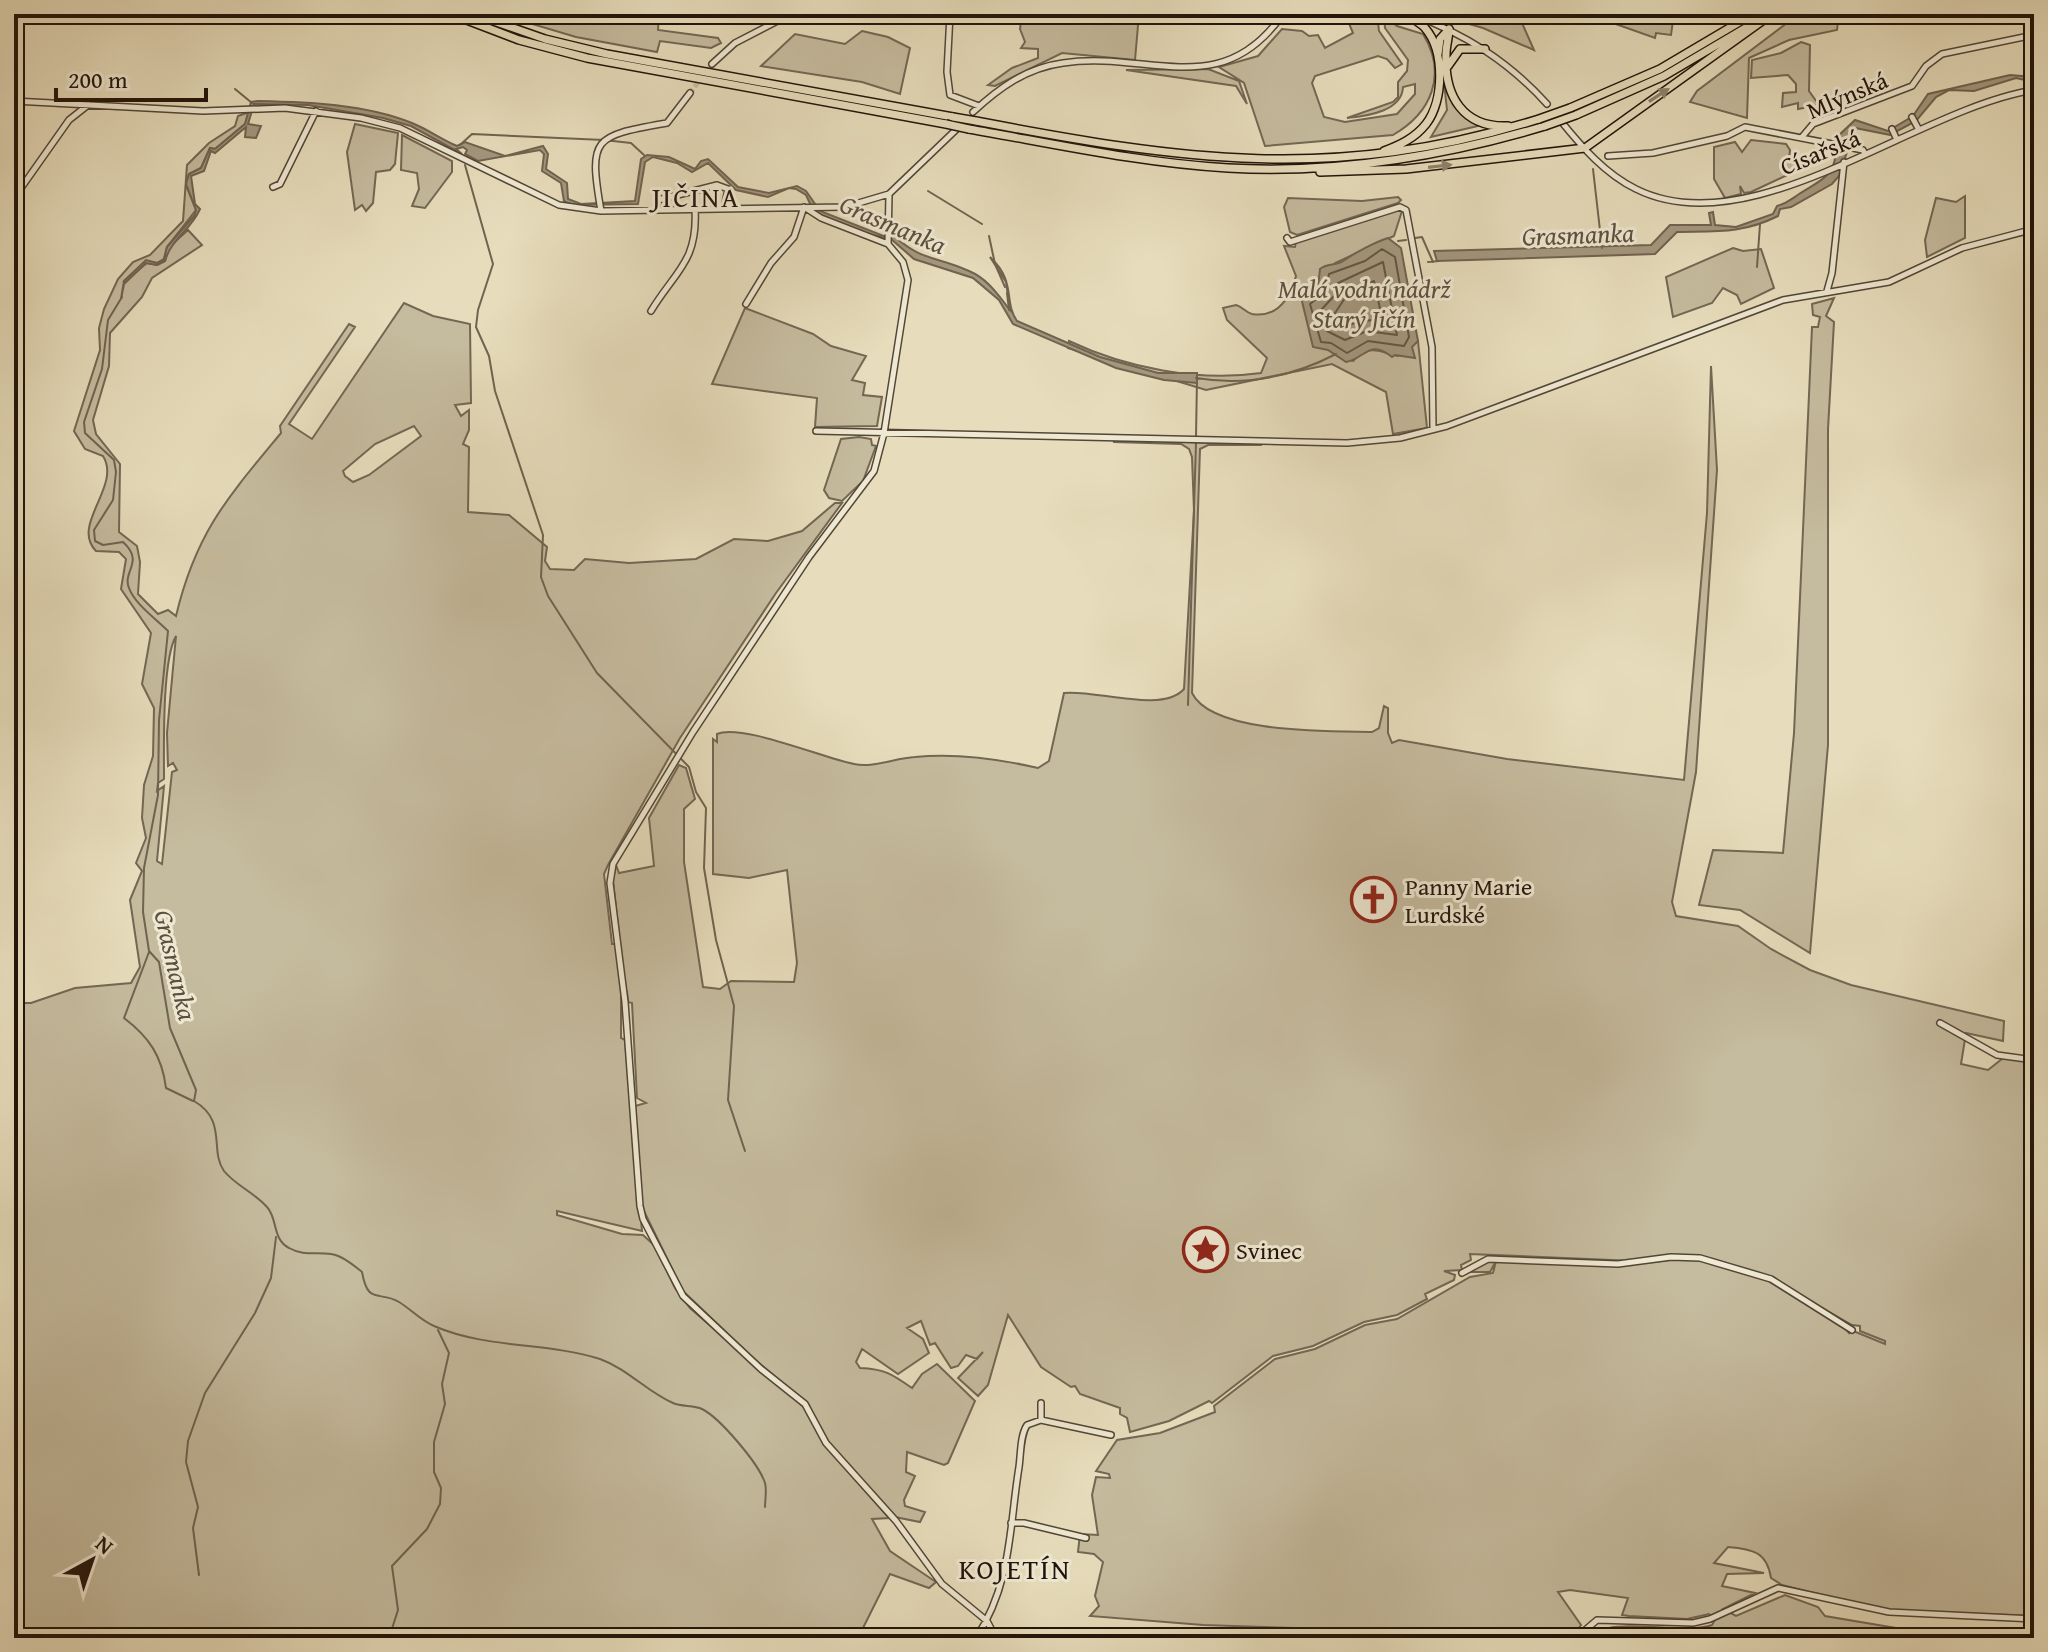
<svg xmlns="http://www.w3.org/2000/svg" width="2048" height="1652" font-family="'Gentium Book Plus',serif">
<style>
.green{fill:#c5bb9e;stroke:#736754;stroke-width:2;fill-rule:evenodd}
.water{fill:#a4987f;stroke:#706350;stroke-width:2}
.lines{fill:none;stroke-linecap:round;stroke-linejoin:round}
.shore{stroke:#625644;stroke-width:2}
.stream{stroke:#706350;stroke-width:2}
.minor-tunnel{stroke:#c9bfa1;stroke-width:5;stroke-dasharray:5 2.5;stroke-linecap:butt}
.minor-casing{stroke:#524636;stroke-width:8}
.highway-casing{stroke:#21130a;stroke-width:10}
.minor{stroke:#efe9d3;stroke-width:5}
.highway{stroke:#e7ddbc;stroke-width:7}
.highway-bridge-casing{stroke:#21130a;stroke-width:10;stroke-linecap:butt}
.highway-bridge{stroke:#e7ddbc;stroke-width:7}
.oneway{fill:#8e826c}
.labels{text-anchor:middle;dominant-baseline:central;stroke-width:6;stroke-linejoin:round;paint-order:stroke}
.street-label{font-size:24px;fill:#21130a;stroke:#efe9d3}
.poi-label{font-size:24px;fill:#21130a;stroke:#efe9d3;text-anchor:start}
.water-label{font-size:26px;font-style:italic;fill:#5c4f3f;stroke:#efe9d3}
.quarter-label{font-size:28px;letter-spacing:2px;fill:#21130a;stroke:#efe9d3}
</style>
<rect width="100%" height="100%" fill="#e7ddbc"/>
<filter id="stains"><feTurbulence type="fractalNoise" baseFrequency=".0025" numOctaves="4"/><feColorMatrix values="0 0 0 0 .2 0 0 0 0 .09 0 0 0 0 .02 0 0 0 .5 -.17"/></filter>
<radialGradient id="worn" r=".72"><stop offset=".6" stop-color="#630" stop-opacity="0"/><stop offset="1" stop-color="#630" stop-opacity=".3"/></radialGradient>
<path class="green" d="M499 14H659L658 30 718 38 721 43 711 48 660 41 657 52 576 37Z
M1022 14H1139L1135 60 1062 53 995 86 988 85 1012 68 1038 58V49L1021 48 1025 42 1020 29Z
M1355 14H1377L1379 31 1402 64 1395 68 1387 59 1378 56 1315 76 1312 83 1324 117 1345 122 1397 114 1415 94V84L1403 87C1402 111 1368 116 1347 118L1393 102 1398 97V82L1407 71 1408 60 1385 28 1384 16 1397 26 1423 34C1448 75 1431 113 1393 135L1265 146 1244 83 1219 67 1258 56 1282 29 1302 31 1309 36 1318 35 1325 48 1353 33 1348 21Z
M1435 14H1518L1534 50 1483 28Z
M1615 14H1674L1671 35 1656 33 1655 38 1613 23Z
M1799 14H1839L1837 30 1789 40 1749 58 1747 118 1690 102 1697 91Z
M862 31 888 37 910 48 900 94 862 82 761 66 795 34 845 44Z
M1445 36C1446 73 1442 110 1482 125L1431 137 1447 110 1441 56Z
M1801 42 1810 45 1809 91 1819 105 1798 109V103L1782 107 1783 93 1796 92V84L1788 75 1751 78 1752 60 1781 53Z
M1208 69 1239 81 1247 104 1236 86 1126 70Z
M249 112 245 124 215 149 210 148 201 168 189 174 186 185 196 210 167 247 164 259 157 263 146 261 123 282 147 263 157 265 165 261 169 247 188 230 202 245 152 278 142 297 110 333 109 366 93 420 96 434 120 464 119 532 137 546 140 562 138 594 158 614 168 610 176 616C196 532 228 497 281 433L280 426 349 324 355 327 289 424 312 439 404 303 433 316 470 324 471 403 455 405 461 416 469 410V430L463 444 469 447 468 512 509 515 547 547 545 561 550 569 574 570 585 559 629 563 696 559 734 539 768 541 802 531 835 503H842L776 593 680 738 608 865 604 874 612 944H620L613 880 616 865 619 873 654 866 649 818 679 765 686 768 695 799 684 809V862L703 987 720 989 731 981 794 982 797 963 787 870 749 878 713 874V739L717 742V734C741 723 823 758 854 764 874 768 895 758 915 757 955 753 999 759 1038 768L1049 761 1064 693C1094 689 1162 714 1184 689L1194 511 1192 457 1189 449 1181 444 1114 442 1113 439 1262 445H1208L1200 449 1192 693C1212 734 1331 731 1372 732L1379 728 1384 706 1388 708V733L1392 743 1399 740 1507 759 1684 780 1707 513 1711 366 1717 470 1696 772 1672 902 1676 916 1738 926 1771 949 1810 970 1851 985 2004 1021 2003 1041 1966 1033 1961 1064 1988 1070 2007 1055 2034 1058V1616L1882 1610 1782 1585 1771 1578C1767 1552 1753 1549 1728 1547L1714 1563 1764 1573 1727 1574 1722 1586 1755 1593 1723 1609 1736 1616 1785 1595 1818 1607 1825 1616 1902 1629 2033 1631 2034 1638H1590C1608 1614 1681 1636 1712 1625L1715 1620 1709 1614 1687 1619 1629 1616 1622 1615 1628 1598 1570 1590 1558 1592 1581 1625 1575 1633 1563 1638 1556 1633 1551 1638H1328L1327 1629 1203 1625 1090 1616 1099 1606 1095 1596 1103 1562 1094 1554 1078 1552 1080 1534 1098 1535 1092 1495 1096 1477 1110 1478 1109 1474 1096 1471 1117 1440 1160 1433 1215 1412 1214 1406 1275 1359 1315 1349 1365 1325 1397 1319 1470 1277 1493 1273 1496 1261 1490 1272H1468L1482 1262 1497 1260 1616 1266 1688 1258 1714 1262 1765 1279 1841 1323 1849 1333 1851 1330 1885 1344V1341L1860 1331V1326L1852 1325 1768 1277 1713 1259 1689 1255 1635 1261 1470 1254 1471 1260 1461 1265 1462 1270 1444 1271 1455 1275 1454 1280 1425 1294 1427 1299 1397 1315 1364 1322 1313 1346 1273 1356 1212 1403 1209 1401 1169 1421 1130 1432 1127 1418 1120 1414V1408L1080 1394 1075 1386 1071 1387 1041 1367 1008 1315 988 1385 978 1396 958 1378 983 1352 977 1359 966 1355 958 1366 951 1368 935 1343 930 1345 921 1321 907 1328 923 1339 929 1353 898 1374 862 1349 856 1362 860 1368C885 1369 892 1374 912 1388L922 1374 937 1364 975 1401 948 1463 944 1465 907 1452 906 1472 915 1476 904 1500 905 1506 925 1512 920 1522 895 1517 826 1442 808 1404 754 1359 683 1291 642 1207 635 1106 646 1103 637 1098 632 1003 628 1002 627 992 621 989V1038L625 1040 642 1231 557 1211V1215L622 1234 643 1235 655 1246 675 1288 690 1308 805 1408 824 1444 889 1518 872 1519 890 1551 936 1582 929 1588 890 1574 858 1638H14V1003H31L75 988 131 983 140 967 130 900 142 871 136 863 146 838 142 818 144 785 153 756 154 708 142 684 151 633 121 589 126 559 119 552 96 551C70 525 122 486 103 456L85 449 74 431 100 350 99 328 104 309 118 279 133 262 150 255 183 221 187 165 209 143 235 126 238 116ZM414 426 421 436 369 475 353 482 345 476 343 471 375 444ZM176 636 167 733 168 766 173 763 177 770 172 772 162 864 157 861 164 786 157 791 158 783 164 779C164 747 162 660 176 636Z
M355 124 398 133 395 164 390 170 376 172 373 203 366 211 362 205 355 210 347 152Z
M402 135 452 161V172L425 208 412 206 419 189 417 173 401 170Z
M1751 140 1786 144 1790 150 1789 160 1794 163 1796 171 1751 192 1744 193 1740 186 1741 194 1725 198 1714 179V147L1735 142 1742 152Z
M1965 196V238L1927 257 1925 240 1936 198 1956 202Z
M1398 197 1401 200 1398 203 1297 235 1290 232 1284 207 1288 198 1362 201Z
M1399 209 1402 211 1394 236 1335 263 1321 277 1312 293C1321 323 1318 354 1353 361 1368 344 1379 351 1398 356L1418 341 1427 428 1393 434 1386 392 1332 364 1206 390 1068 348 1069 341C1126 368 1198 382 1261 373L1267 358 1227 320 1223 308 1236 305C1243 307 1245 312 1252 314 1278 318 1290 298 1296 276L1284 246 1295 247 1296 242Z
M1733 248 1743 251 1761 249 1774 288 1741 304 1737 295 1723 288 1712 303 1673 317 1666 277Z
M1834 298 1826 316 1834 322 1828 429V745L1810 953 1740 910 1699 905 1713 850 1783 853 1794 733 1812 327H1818L1820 317 1813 315 1812 304Z
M745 308 813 334 831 346 866 356 852 380 865 383 863 395 882 397 877 426 815 427 817 398 712 384Z
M859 437 871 439 872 445 876 446 863 481 842 501 829 498 824 490 841 439Z"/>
<path class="water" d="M2010 75 2034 77V82L2016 78 1974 91 1949 90 1936 97 1916 121 1890 135 1855 128 1839 176 1832 184 1791 207 1780 209 1778 216C1742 234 1715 231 1677 232L1655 254 1437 261 1434 251 1651 245 1670 225H1711L1709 213 1713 212 1715 225 1736 227 1773 214 1777 206C1788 203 1790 200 1799 194 1826 177 1839 174 1835 139L1855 120 1888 131 1913 116 1928 94Z
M258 101C308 102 365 104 412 123 427 129 441 139 457 146L465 142 505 156 543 146 548 154 546 169 567 183 568 199 581 204 635 201 641 159 647 155 669 157 695 169 701 161 708 159 738 187 769 193 797 186 806 191 820 211 886 237 894 236C923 262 937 256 969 271 988 279 998 295 1010 310L1006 282 990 257C1017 282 1003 301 1017 321L1100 357 1158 373H1197V383L1164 380 1116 368 1013 324 999 300 973 278 914 259 891 239 862 233 820 215 813 210 806 195 796 189 789 188 768 197 736 190 708 163 692 172 677 163 653 157 645 162 638 204 572 205 564 201 561 183 542 171 544 154 540 150 478 161 465 154 467 150 463 147 456 149 462 154 411 126 383 118 308 105 254 104 248 124 261 126 256 138 245 137 246 127 215 153 211 151 204 171 191 176 195 204 200 209C191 230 171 239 165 261L157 265 146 263 124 284 121 299 124 281 146 260 157 263 164 259 167 247 194 216 196 210 186 184 189 174 201 168 210 148 215 149 245 124 251 102Z
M1388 238 1401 248 1418 341 1412 347 1415 358 1395 355 1392 357C1369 338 1365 359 1346 362L1328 350 1313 347 1300 293H1312L1318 287 1320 269C1327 263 1336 266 1343 261 1353 254 1375 242 1388 238Z"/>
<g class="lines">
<path class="shore" d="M1382 249 1395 257 1409 337 1404 346 1368 341 1347 353 1331 343 1321 342 1310 304 1325 292 1329 274 1365 261Z
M1383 262 1397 335 1367 331 1345 340 1327 331 1321 310 1334 296 1338 283Z
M1374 281 1382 318 1346 325 1337 321 1335 313 1349 292Z"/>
<path class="stream" d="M235 89 252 103
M460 145 472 134 604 140 631 143 644 155
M465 165 493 264 478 310 476 327 489 356 495 391 543 535 541 577 548 596 597 673 689 767 696 792 706 808 704 868 716 940 734 1006 728 1100 745 1151
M1593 169 1602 248
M928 191 982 224
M989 236 995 264 1005 287
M1415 238 1422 237 1433 262
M1398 241 1406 240
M1428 262 1439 261
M1757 267 1760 224
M1007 293 1009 310
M122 297 108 320 102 369 84 422 85 433 114 460 116 472 113 500 94 530 95 541 103 545 123 542C145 562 122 571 129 588 134 603 156 619 168 631L159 720 158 795 144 868 143 912 149 951 159 962 170 1028 196 1090 194 1101C228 1121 209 1150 224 1171 235 1185 255 1193 267 1207 278 1219 272 1239 289 1248 303 1256 316 1252 331 1254 343 1256 353 1265 362 1272 368 1306 379 1290 399 1302 412 1310 420 1320 434 1326 487 1349 546 1342 600 1359 628 1369 647 1392 673 1403 682 1407 693 1405 702 1409 720 1418 759 1464 765 1483 767 1490 765 1500 765 1507
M1196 378C1245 386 1292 377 1336 354
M1196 436 1197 379
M1188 705 1196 443
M149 952 124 1018C149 1037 162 1056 166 1088L193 1101
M199 1575 193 1528 198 1507 186 1462 188 1441 205 1393 255 1313 271 1278 276 1237
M389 1638 398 1610 392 1566 427 1529 440 1504 441 1488 434 1472V1442L445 1404 442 1384 449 1353 438 1330"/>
<path class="minor-tunnel" d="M690 93 712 64"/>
<defs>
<path id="minor" d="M950 14 947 72 950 95 979 106
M1411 14C1465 34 1508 61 1547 104
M712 64 735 43 791 14
M14 101 203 111 285 108 361 118 400 128 559 205 601 211 845 207 889 194 963 123
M973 112C999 88 1026 68 1063 63 1148 50 1221 103 1283 14
M1912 117 1919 130
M1560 120C1581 146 1605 174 1636 189 1752 247 1915 109 2034 90
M1892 129 1897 140
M1802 137 1813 124 1912 86 1926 66 1942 54 2034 35
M1608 156 1653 153 1727 136 1745 127 1863 150 1865 154
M273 187 280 184 316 111
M889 194 888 244 903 262 908 280 884 433 874 471 809 557 693 732 613 864 610 883 625 1002 640 1206 643 1219 683 1296 761 1369 805 1404 826 1443 896 1521 942 1584 987 1621 996 1638
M14 198 69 120 88 105
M657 210 658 200 717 185 728 189 724 209
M601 211C588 136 594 136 667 123L690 93
M1287 238 1290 242 1400 207 1406 210 1432 347 1433 429
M1827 291 1832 273 1844 162
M746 304 771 263 794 237 804 207 821 218 888 244
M651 311C675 271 698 262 695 209
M816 431 1347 443 1400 438 1447 426 1783 300 1889 282 1962 248 2034 229
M1940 1023 1997 1055 2034 1060
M1462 1273 1488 1259 1618 1264 1671 1257 1700 1258 1771 1279 1852 1330
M1041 1420V1403
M1011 1523H1024L1086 1538
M976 1638C1012 1583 1009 1529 1019 1467 1021 1453 1020 1436 1027 1425L1041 1420 1111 1435
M1576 1638 1597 1620 1693 1623 1710 1619 1778 1588 1889 1612 2034 1619"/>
<path id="highway" d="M451 14 519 40 587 58 946 124
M473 14 545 39 607 54 953 117
M1449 29C1449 37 1446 45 1446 54 1444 96 1463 128 1508 126
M1438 54 1440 39 1449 29
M1448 66 1460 49H1485
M1570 108 1660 69 1753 14
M1576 115 1664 76 1759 20
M976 121C1181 160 1334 183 1539 119
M969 129C1055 144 1141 163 1228 168 1336 174 1441 157 1545 126
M1384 151C1400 145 1415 138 1426 124 1444 101 1445 51 1425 28 1420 22 1412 18 1404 14
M1320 172 1406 169 1585 148 1772 14"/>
</defs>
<use href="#minor" class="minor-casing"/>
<use href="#highway" class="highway-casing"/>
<use href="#minor" class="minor"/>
<use href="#highway" class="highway"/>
<defs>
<path id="highway-bridge" d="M953 117 976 121
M1539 119 1570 108
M946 124 969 129
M1545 126 1576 115"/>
</defs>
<use href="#highway-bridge" class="highway-bridge-casing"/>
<use href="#highway-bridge" class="highway-bridge"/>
</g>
<defs><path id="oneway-solid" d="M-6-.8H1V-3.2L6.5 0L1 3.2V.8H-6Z" transform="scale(2)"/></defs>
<g class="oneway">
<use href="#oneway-solid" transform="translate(1659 95) rotate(-33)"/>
<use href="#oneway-solid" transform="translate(1440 166) rotate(-7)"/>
</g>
<defs>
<symbol id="church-ring" viewBox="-11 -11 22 22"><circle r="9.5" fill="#efe9d3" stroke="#8f2418" stroke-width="1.5"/><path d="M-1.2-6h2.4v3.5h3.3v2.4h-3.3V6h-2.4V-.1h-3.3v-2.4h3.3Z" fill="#8f2418"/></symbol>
<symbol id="sight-ring" viewBox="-11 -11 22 22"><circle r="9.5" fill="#efe9d3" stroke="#8f2418" stroke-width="1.5"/><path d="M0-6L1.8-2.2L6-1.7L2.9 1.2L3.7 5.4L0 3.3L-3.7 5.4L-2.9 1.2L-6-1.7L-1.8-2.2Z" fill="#8f2418"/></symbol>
</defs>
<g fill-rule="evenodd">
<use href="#church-ring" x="1348" y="874" width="51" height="51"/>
<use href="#sight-ring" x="1180" y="1224" width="51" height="51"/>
</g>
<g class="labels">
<g class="street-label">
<text transform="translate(1847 95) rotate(-23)">Mlýnská</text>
<text transform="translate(1820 152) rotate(-22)">Císařská</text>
</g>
<g class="poi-label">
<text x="1405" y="886">Panny Marie<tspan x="1405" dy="28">Lurdské</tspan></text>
<text x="1236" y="1250">Svinec</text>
</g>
<g class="water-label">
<text transform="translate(893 224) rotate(23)">Grasmanka</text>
<text transform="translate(1578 234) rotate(-2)">Grasmanka</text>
<text x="1364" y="288">Malá vodní nádrž<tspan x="1364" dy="30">Starý Jičín</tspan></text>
<text transform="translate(176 965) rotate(77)">Grasmanka</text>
</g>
<g class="quarter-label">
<text x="696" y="196">JIČINA</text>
<text x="1015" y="1568">KOJETÍN</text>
</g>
</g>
<rect width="2048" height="1652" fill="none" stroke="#e7ddbc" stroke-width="48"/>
<rect x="16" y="16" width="2016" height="1620" fill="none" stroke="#21130a" stroke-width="4"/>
<rect x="24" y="24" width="2000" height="1604" fill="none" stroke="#21130a" stroke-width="2"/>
<g transform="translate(92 1560) rotate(40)" stroke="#efe9d3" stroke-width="6" paint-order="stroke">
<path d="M0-6L14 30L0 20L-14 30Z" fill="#21130a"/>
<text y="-12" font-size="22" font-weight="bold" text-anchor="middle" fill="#21130a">N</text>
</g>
<path d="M56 88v12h150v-12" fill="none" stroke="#21130a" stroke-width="4"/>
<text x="68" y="88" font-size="24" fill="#21130a" stroke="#efe9d3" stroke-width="6" paint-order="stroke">200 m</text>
<rect width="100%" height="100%" filter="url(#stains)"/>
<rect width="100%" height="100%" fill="url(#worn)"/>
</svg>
